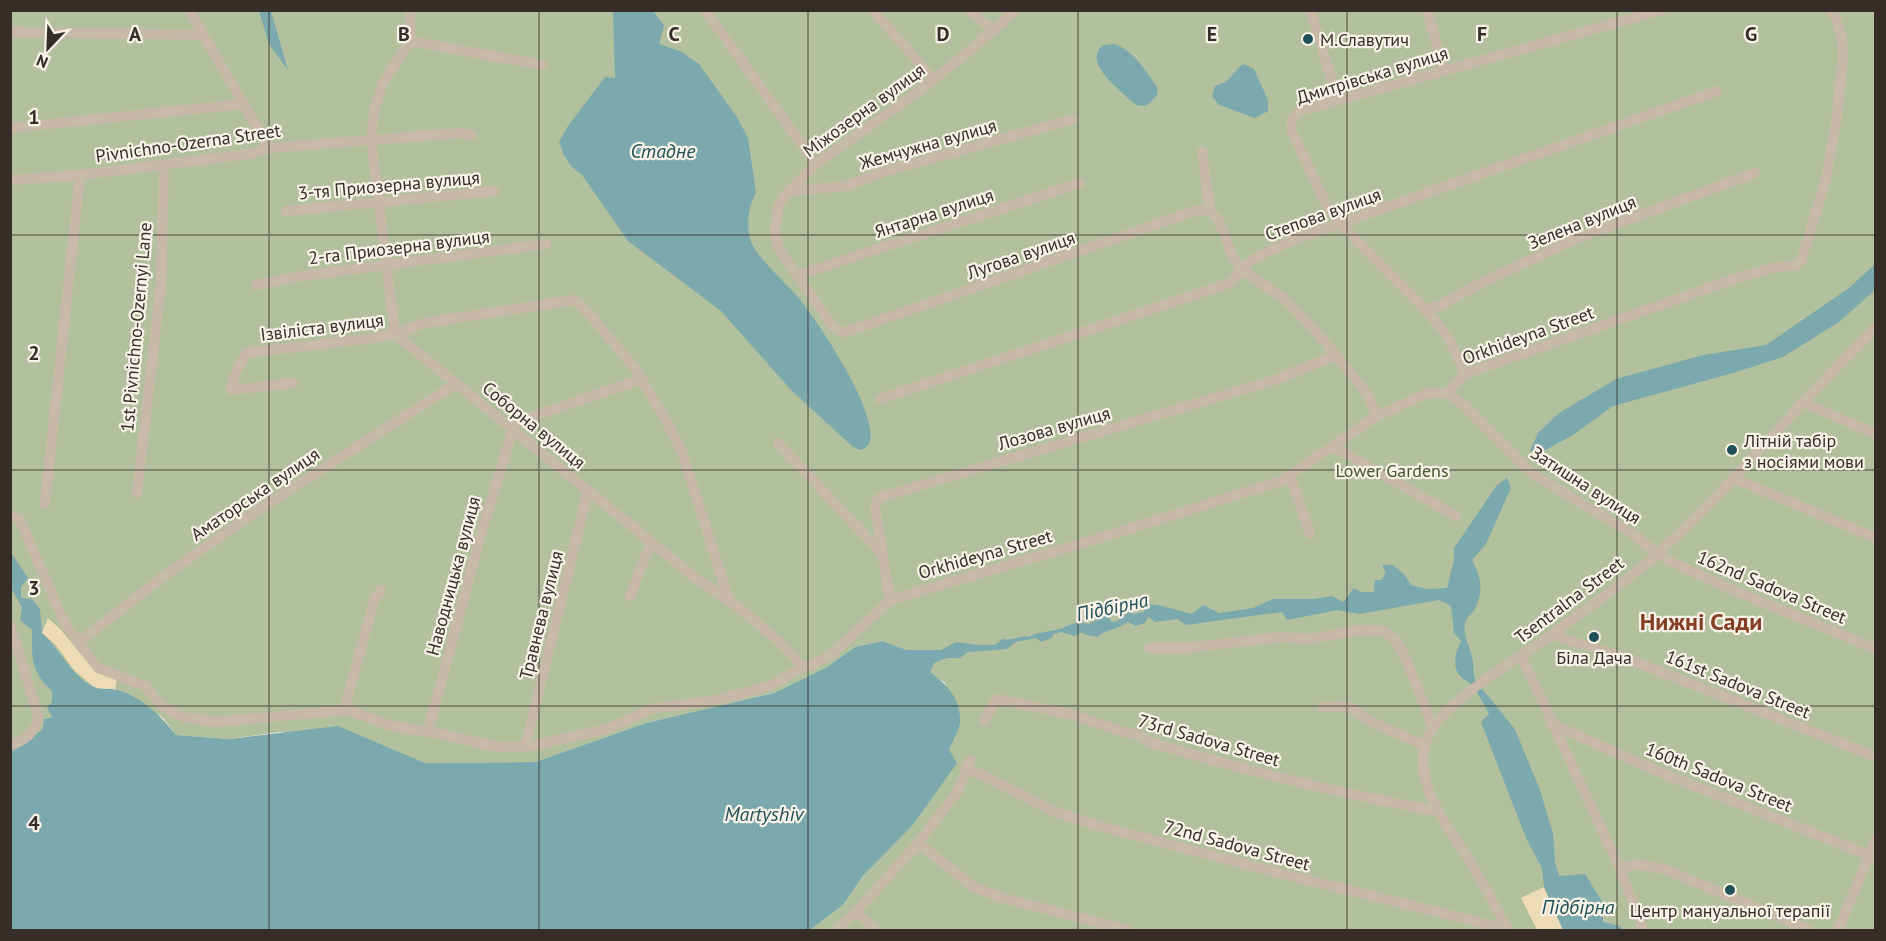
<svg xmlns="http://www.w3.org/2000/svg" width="1886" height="941" font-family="'PT Sans',sans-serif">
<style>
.green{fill:#b2c09d}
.sand{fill:#ecdbb4}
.water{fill:#7ca9ad}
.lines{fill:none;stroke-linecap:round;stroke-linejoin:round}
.minor{stroke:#c9b9a8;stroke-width:10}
.grid{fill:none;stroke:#362d28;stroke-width:1.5;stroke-opacity:0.55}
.poi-dot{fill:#1f5056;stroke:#f9f2e8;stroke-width:2}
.labels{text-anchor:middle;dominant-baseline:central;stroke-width:4.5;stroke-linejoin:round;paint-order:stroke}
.poi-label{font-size:18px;fill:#362d28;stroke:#f9f2e8;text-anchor:start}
.street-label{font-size:18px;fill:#362d28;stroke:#f9f2e8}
.park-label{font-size:18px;fill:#43542d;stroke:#f9f2e8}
.water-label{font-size:20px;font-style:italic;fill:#1f5056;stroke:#f9f2e8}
.district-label{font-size:24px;font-weight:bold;fill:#833f24;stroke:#f9f2e8}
.grid-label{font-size:20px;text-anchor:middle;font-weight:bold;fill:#362d28;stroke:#f9f2e8;stroke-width:4.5;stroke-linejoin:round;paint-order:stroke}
</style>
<rect width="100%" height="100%" fill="#f1e8dc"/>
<path class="green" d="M11 11H1875V930H810L843 905 863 876 912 826 960 724 945 683 882 641 855 647 827 667 774 693 646 723 535 762 425 763 386 748 279 732 230 739 176 735 162 717 115 689 95 688 52 717 44 719 42 730 16 748 11 749Z"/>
<path class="sand" d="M48 618 61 630 94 670 117 680 115 689 95 688 75 671 55 644 42 633Z
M1544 887 1563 930H1537L1521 898Z"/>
<path class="water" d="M613 10 653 11 664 25 659 44 680 51 699 64 737 117 748 138 756 193C748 205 746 227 751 242 760 262 788 284 802 302 821 327 877 410 870 441 869 446 865 448 861 450L853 447 791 390 721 311 628 241 582 175 571 166 564 155 559 142 568 126 605 77 615 78Z
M259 11H271L288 70 269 44Z
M1114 44C1133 50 1146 71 1157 87 1160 96 1152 100 1146 106L1136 105 1131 101C1119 89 1082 62 1103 45Z
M1244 64 1254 69 1268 100V111L1255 118 1219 105 1212 96 1215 86 1226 82 1240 66Z
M1875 264V290L1839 322 1783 357 1733 373 1613 406 1573 435 1542 452 1530 451 1538 433 1559 413 1616 379 1703 355 1766 345 1849 288Z
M1507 478 1511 488 1486 544 1472 560C1481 578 1484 590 1475 609 1473 613 1468 616 1466 620 1461 634 1470 645 1472 657 1474 664 1473 672 1475 680L1514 728 1519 739 1540 790 1553 834 1555 862 1559 876 1585 874 1603 903V922L1620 926 1622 930H1563L1544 887 1542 868 1526 838 1481 722 1489 714C1484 704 1479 695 1472 686 1469 682 1464 680 1461 677 1451 667 1456 652 1461 641L1454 633 1451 606 1439 600 1359 614 1338 610 1287 620 1282 612 1186 625 1177 619 1155 622 1148 617 1145 623 1136 626 1128 622C1118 630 1108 628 1097 637L1086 635 1082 632 1075 636 1061 632 1054 634 1052 638 1041 642 1036 638 1016 642 1007 649 968 652 960 658H947L934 663 930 672C948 685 961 699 960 723 959 731 952 742 949 750L957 763 912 826 863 876 843 905 810 930H11V749L16 747 42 730 44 719 52 717 47 707 52 702V691C30 670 32 658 32 630L20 620 22 607 11 588 10 551 28 578 21 587V598L32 599 40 609 42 633C60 649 71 676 94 687 101 690 110 688 117 690 142 697 160 715 176 735L230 739 338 726 425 763 535 762 646 723 774 693 827 667 855 647 882 641 906 650H941L956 642 977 645H995L1003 639C1013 641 1019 635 1029 637L1035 634 1060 629 1077 622 1089 624 1106 615 1112 622 1117 621 1129 612 1134 614 1144 612V604L1158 605 1192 614 1203 605 1219 613 1253 608 1273 599H1314L1332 596 1343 602 1354 588 1361 592H1374L1375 580H1381L1386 573 1382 565H1393L1404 574 1411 585 1427 589 1447 588 1454 560V548L1497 485Z"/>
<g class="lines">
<path class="minor" d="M189 10 269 148
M410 10V41L383 83 375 107 371 139 395 334 693 576C732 602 772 631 803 667
M705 10 816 164
M873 10 933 79
M969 10 994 31
M1016 10 973 48 919 91 816 164 789 191 778 206 775 233 779 249 833 327 842 332 849 331 1197 210 1210 211
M1310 10 1338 100
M1427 10 1444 70
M10 32 203 35
M410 41 543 65
M10 128 244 104
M1202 151 1210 211 1218 219 1233 257 1242 270 1282 297 1320 336 1365 391 1377 416
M10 180 80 175 250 154 269 148 460 133 472 135
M789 191 846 186 886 171 1074 119
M286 211 495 191
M798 275 1080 183
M256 285 302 276 546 244
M1425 309 1439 306 1481 283 1578 238 1755 173
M1465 374 1448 337 1425 309 1340 224 1328 208 1291 130C1291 120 1292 117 1300 111L1662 10
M293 383 231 390 235 375 246 353 374 338 395 334 424 323 574 300 581 305 635 368 665 419 682 452 729 600
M1447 393 1465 374 1737 278 1772 268 1797 265 1801 261 1826 179 1837 116 1843 57 1842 39 1837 21 1831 10
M880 399 1230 283 1251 260 1293 240 1717 91
M1802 402 1876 434
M508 425 642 379
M778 443 883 555
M1334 447 1456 516
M1290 476 1310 534
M1733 478 1876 538
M137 493 161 283 164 164
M45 503 80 175
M10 515 20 520 65 624 98 668 145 686 162 706 183 717 215 722 348 710 388 725 440 734 498 747 530 746 607 729 654 708 712 701 767 687 803 667 810 666 832 654 890 600 1100 538 1281 481 1377 416 1428 393H1447L1461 403 1531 473 1636 536 1657 553 1674 563 1726 587 1876 649
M630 596 651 542
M890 600 875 507 878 498 1275 380 1337 355
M10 624 38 715C37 732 25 740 10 746
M1552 635 1626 658 1876 757
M79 642 164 576 255 512 457 383
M1149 648H1186L1280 637 1310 639 1360 630 1383 631 1395 639 1405 657 1433 728
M1522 657 1620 869 1643 930
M1322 707 1338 706 1351 708 1370 721 1425 746
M344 710 374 601 381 590
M984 721 996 699 1070 714 1124 732 1139 735 1149 742C1244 770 1340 794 1438 811
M1552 724 1657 771 1876 858
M428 731 481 534 513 429
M525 747 588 491
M967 770 982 775 1055 812 1103 827 1291 876 1507 929
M918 843 974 887 1003 898 1128 930
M1620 869 1636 864 1664 869 1810 930
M856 912 876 930
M836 930 856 912 918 843 958 791 970 760
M1508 930C1496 908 1484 885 1471 863 1450 829 1417 791 1424 748 1432 705 1520 659 1554 633 1589 607 1626 582 1658 553 1736 483 1800 400 1876 328
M1838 930 1876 839"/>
</g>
<path class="grid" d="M269 10V930M539 10V930M808 10V930M1078 10V930M1347 10V930M1617 10V930M10 235H1876M10 470H1876M10 706H1876"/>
<g class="poi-dot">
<circle cx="1308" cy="39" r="6"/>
<circle cx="1732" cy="450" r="6"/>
<circle cx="1594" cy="637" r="6"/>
<circle cx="1730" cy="890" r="6"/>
</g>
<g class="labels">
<g class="poi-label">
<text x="1320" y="39">М.Славутич</text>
<text x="1744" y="440">Літній табір<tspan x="1744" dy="21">з носіями мови</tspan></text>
<text x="1594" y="657" text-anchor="middle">Біла Дача</text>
<text x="1730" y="910" text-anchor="middle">Центр мануальної терапії</text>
</g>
<g class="street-label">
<text transform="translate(1372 75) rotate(-17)">Дмитрівська вулиця</text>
<text transform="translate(864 110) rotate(-36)">Міжозерна вулиця</text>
<text transform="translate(188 143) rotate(-8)">Pivnichno-Ozerna Street</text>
<text transform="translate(928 144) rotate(-16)">Жемчужна вулиця</text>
<text transform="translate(389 185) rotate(-5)">3-тя Приозерна вулиця</text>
<text transform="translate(934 213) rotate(-18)">Янтарна вулиця</text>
<text transform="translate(1323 214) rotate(-20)">Степова вулиця</text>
<text transform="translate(1582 222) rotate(-22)">Зелена вулиця</text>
<text transform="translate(399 247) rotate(-7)">2-га Приозерна вулиця</text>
<text transform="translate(1021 255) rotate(-19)">Лугова вулиця</text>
<text transform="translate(136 327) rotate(-85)">1st Pivnichno-Ozernyi Lane</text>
<text transform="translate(322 327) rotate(-7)">Ізвіліста вулиця</text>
<text transform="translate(1528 335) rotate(-20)">Orkhideyna Street</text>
<text transform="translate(534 425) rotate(39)">Соборна вулиця</text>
<text transform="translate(1054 428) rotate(-16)">Лозова вулиця</text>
<text transform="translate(1586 485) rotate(33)">Затишна вулиця</text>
<text transform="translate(255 494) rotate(-34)">Аматорська вулиця</text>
<text transform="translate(985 554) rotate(-16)">Orkhideyna Street</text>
<text transform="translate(453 576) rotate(-75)">Наводницька вулиця</text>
<text transform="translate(1772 587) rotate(23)">162nd Sadova Street</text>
<text transform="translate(1569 600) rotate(-37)">Tsentralna Street</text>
<text transform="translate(541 615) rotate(-76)">Травнева вулиця</text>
<text transform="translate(1738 684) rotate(22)">161st Sadova Street</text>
<text transform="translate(1209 740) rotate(16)">73rd Sadova Street</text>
<text transform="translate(1719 777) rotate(22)">160th Sadova Street</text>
<text transform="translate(1237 845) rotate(15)">72nd Sadova Street</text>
</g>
<g class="park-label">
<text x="1392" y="470">Lower Gardens</text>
</g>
<g class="water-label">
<text x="663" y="151">Стадне</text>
<text transform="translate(1112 607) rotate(-12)">Підбірна</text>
<text x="764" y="814">Martyshiv</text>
<text x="1578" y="907">Підбірна</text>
</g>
<g class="district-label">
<text x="1701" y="621">Нижні Сади</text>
</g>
</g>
<g class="grid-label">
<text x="135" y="41">A</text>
<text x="404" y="41">B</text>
<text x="674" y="41">C</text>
<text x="943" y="41">D</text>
<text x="1212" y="41">E</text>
<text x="1482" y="41">F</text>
<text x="1751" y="41">G</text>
<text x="34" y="124">1</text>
<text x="34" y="360">2</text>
<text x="34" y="595">3</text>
<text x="34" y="830">4</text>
</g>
<rect width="1886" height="941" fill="none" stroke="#362d28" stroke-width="24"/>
<g transform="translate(48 48) rotate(203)" stroke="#f9f2e8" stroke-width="4.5" paint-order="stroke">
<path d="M0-4.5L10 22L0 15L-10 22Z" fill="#362d28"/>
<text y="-9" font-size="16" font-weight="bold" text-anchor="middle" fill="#362d28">N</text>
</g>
</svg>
